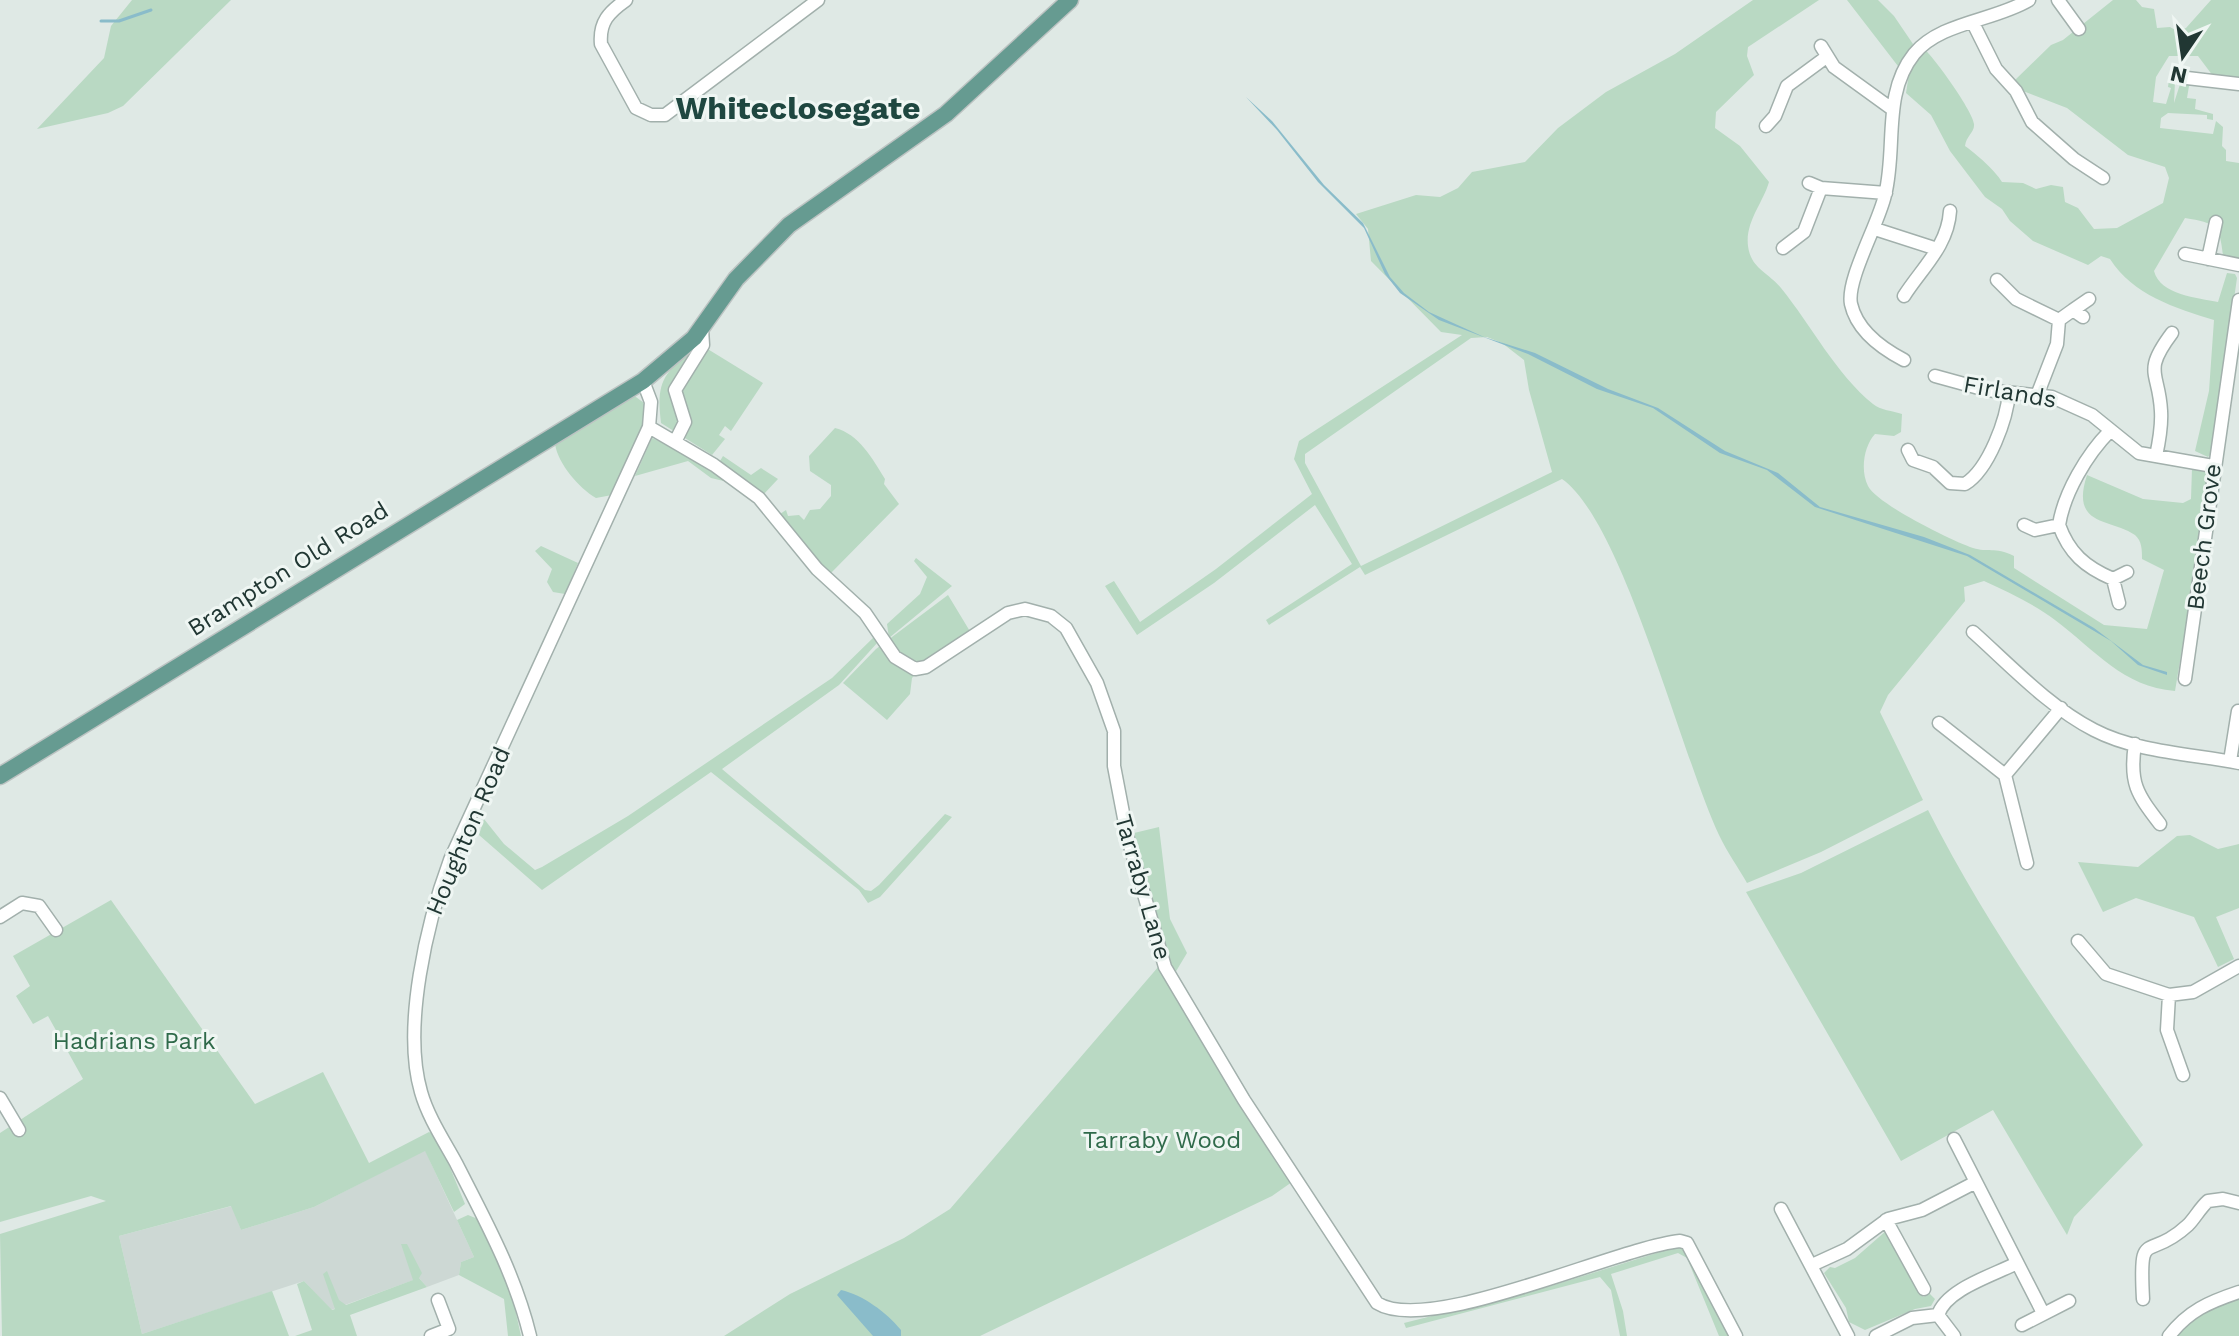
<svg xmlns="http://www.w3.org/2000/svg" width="2239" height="1336" font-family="'Work Sans',sans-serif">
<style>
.built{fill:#cdd8d4}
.green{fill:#b9d9c3;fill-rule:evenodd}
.water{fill:#8abcca}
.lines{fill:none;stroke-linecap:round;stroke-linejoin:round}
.stream{stroke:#8abcca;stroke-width:3}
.minor-casing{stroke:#a2b0ac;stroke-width:15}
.major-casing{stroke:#bcc3c2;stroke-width:19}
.minor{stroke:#fff;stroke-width:12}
.major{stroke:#669b91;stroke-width:16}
.labels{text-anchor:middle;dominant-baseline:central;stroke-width:6;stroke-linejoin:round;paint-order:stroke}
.street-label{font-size:24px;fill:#213733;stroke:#eff6f3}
.park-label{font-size:24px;fill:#2f6a4a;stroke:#eff6f3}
.district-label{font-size:32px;font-weight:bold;fill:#1f4740;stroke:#eff6f3}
</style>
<rect width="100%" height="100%" fill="#dfe9e5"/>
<path class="built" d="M425 1150 474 1257 461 1262 459 1275 427 1287 419 1278 331 1310 304 1281 142 1334 119 1236 232 1206 241 1230 314 1207Z"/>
<path class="green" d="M132 0H231L123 106 108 113 37 129 104 58 111 26Z
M1753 0H1819L1748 47 1747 56 1754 75 1716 112 1715 128 1740 146 1769 182C1763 203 1745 222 1748 246 1751 269 1768 272 1781 288 1811 325 1836 374 1873 404 1880 410 1893 411 1902 414L1901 432 1894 436 1875 434C1864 446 1860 470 1868 486 1877 504 1952 541 1973 548 1988 553 1994 546 2014 556V568L2104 625 2147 629 2164 570 2142 559C2142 550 2142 541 2135 535 2110 518 2070 527 2087 475L2143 499 2183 503 2191 499 2192 468 2198 463 2207 466 2211 475 2175 691C2123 687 2095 650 2055 620 2034 604 2008 592 1984 581L1964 587 1965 601 1888 695 1880 712 1923 800 1821 852 1747 883C1738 867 1727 852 1719 835 1682 757 1623 521 1562 479L1365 575 1360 567 1269 625 1266 620 1352 564 1315 505 1214 583 1137 635 1105 586 1114 581 1140 622 1216 569 1312 494 1294 459 1299 441 1462 335 1441 332 1371 261 1368 229 1356 214 1416 195 1440 197 1458 188 1472 172 1525 162 1558 128 1606 92 1675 54ZM1487 337 1502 343 1524 360 1529 390 1552 472 1361 566 1305 463V454L1471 338Z
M1847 0H1878L1894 16 1913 44 1901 70Z
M2113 0H2136L2142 7 2154 9 2157 28 2170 27 2177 31 2186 28 2211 0H2239V80L2213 76 2198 56H2169L2156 77 2153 102 2166 104 2171 88 2168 87 2169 80 2175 81 2174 103 2181 81 2196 84 2189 86 2187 98 2196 99 2195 109 2213 114V120L2207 119V115L2168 113 2161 118 2160 128 2213 134 2216 121 2223 127 2222 146 2226 150V161L2239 163V259L2223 256C2220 226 2216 223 2185 218L2154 271C2160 295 2198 298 2218 302L2227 273 2235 274 2237 278 2212 453 2208 457 2195 451 2209 391 2214 320C2175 308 2133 295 2110 259L2101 256 2088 265 2033 241 2010 221 2002 209 1985 197 1950 151 1931 115 1906 93 1910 67 1925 50C1934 57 1974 113 1974 124 1975 132 1966 136 1965 146 1976 154 1995 170 2002 182L2023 183 2036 189 2051 185 2063 187 2065 202 2078 208 2094 229 2117 228 2163 203 2169 178 2165 167 2128 155 2067 108 2023 91 2015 80 2051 45 2063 40Z
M694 348H706L763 383 731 431 725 426 719 435 725 439 712 455 661 423C656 383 663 373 694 348Z
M632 394 644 403V425L612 495 596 498C579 488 558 464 555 444Z
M835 428C859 434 872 458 885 479L884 484 899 504 829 575 780 514 786 510 788 516 799 515 804 520 810 510 820 509 831 496V485L810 471 809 456Z
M652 438 690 455 732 483 711 478 688 461 635 476Z
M723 456 751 475 761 468 778 479 763 495 720 461Z
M541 546 578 563 565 594 553 592 547 582 552 569 535 551Z
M916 558 952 586 889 638 887 624 920 594 927 577 914 561Z
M948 595 971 633 922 667 912 678 910 694 887 720 843 683 876 649Z
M875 636 878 642 839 685 722 769 865 890 871 891 879 885 945 814 952 817 880 897 868 903 859 890 711 772 542 890 479 835 484 819 504 844 535 870 542 867 628 816 832 678Z
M1928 810C1987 927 2067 1038 2143 1145L2074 1217 2067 1235 1993 1110 1901 1161 1746 892 1801 873Z
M1159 827 1170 919 1187 953 1175 973 1162 948 1134 833Z
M2190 835 2218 849 2239 844V908L2216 917 2234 959 2218 967 2194 917 2136 898 2103 912 2078 862 2138 867 2177 836Z
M111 900 255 1104 323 1072 369 1163 429 1132 437 1136 465 1204 454 1212 425 1151 314 1207 241 1230 231 1206 119 1236 142 1334 272 1291 289 1336H2L0 1234 106 1201 91 1196 0 1222V1133L83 1079 48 1016 33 1024 16 996 30 986 13 956Z
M1159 966 1292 1182 1272 1196 980 1336H724L790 1294 904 1238 950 1209Z
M468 1215 478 1219 506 1268 521 1336H508L504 1299 459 1275 461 1262 474 1257 457 1220Z
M1887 1230 1923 1297 1930 1294 1935 1299 1931 1306 1915 1309 1865 1330 1849 1322 1846 1308 1824 1273 1830 1267 1835 1268 1855 1258Z
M401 1244H407L422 1273 419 1278 427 1287 350 1315 357 1336H295L312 1330 297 1284 304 1281 332 1310 335 1309 323 1274 327 1271 339 1300 346 1305 413 1280Z
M1679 1246 1690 1252 1728 1336H1719L1687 1258 1678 1253 1611 1274 1623 1311 1627 1336H1620L1611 1290 1600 1277 1406 1328 1404 1323 1551 1286Z
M2239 1299V1336H2177C2193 1314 2212 1303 2239 1299Z"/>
<path class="water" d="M1246 97 1272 121 1324 185 1363 223 1390 277 1404 293 1429 312 1484 337 1535 353 1608 389 1658 408 1725 451 1778 473 1820 507 1924 537 1970 555 2094 628 2143 665 2167 672V675L2138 665 2111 641 1967 556 1815 507 1767 470 1720 453 1653 408 1597 389 1528 354 1439 320 1400 293 1385 274 1364 228 1318 182 1277 130Z
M841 1290C863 1295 886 1312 901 1330V1336H873L837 1295Z"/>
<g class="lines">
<path class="stream" d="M101 21H119L151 10"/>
<defs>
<path id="minor" d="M626 0C609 12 599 22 601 44L636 108 651 115H665L818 0
M2058 0 2079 29
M1973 23 1996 69 2016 91 2032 122 2074 159 2103 178
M1821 46 1834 67 1892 109
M2187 78 2239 84
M1766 126 1775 116 1787 86 1825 58
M1809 183 1821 188 1886 193
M1875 229 1937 249
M1783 248 1804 232 1821 188
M2185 254 2239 265
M2208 259 2216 222
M1997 280 2016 299 2059 320 2057 344 2038 393
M1904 296C1921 269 1948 246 1950 211
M2073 310 2089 299
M2059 320 2073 310 2083 317
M1904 360C1881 348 1857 331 1851 304 1846 280 1879 223 1885 195 1897 148 1882 94 1914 54 1940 22 1994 21 2029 0
M1935 376 1986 390 2052 397 2092 415 2139 453 2213 466
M649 427 714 465 759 498 817 569 865 613 895 657 915 669 926 667 1008 613 1025 609 1051 616 1066 628 1097 683 1114 731V766L1128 839 1165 967 1244 1100 1377 1303C1429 1336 1615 1248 1680 1241L1687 1243 1736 1336
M675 442 685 422 675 390 703 345 702 329
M1908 450 1913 460 1933 467 1950 483 1965 484C1989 469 2007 419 2009 392
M2156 456C2159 442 2162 426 2161 411 2159 371 2142 373 2172 333
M2024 525 2035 530 2059 525C2064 493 2087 454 2110 431
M2059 525C2069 553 2085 567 2113 579L2127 572
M2113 579 2119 603
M1973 632C2010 665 2049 707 2094 730 2136 752 2192 754 2239 763
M2185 679 2239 300
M1939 723 2005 775 2061 708
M2135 744C2129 783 2137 794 2160 824
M2230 761 2238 711
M2005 775 2027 863
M0 917 22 903 39 906 56 930
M2078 941 2106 974 2169 995 2193 992 2239 966
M2169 995 2167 1030 2183 1075
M0 1098 19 1130
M1954 1139 2043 1313
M1781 1209 1848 1336
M1886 1220 1924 1289
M1812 1265 1847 1249 1888 1219 1922 1210 1976 1182
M2143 1299C2139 1225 2147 1263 2188 1225 2195 1218 2200 1208 2208 1201L2223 1199 2239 1203
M1938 1315C1946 1289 1994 1275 2017 1263
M2022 1325 2069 1301
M431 1336 449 1329 438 1300
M530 1336C515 1274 485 1220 456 1163 444 1141 428 1117 421 1092 402 1027 427 922 450 860L649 427 651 402 643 381
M1876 1336 1912 1318 1938 1315 1954 1336
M2169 1336C2188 1311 2209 1302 2239 1292"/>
<path id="major" d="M0 776 643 381 694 338 736 279 789 225 946 114 1070 0"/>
</defs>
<use href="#minor" class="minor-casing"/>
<use href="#major" class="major-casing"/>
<use href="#minor" class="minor"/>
<use href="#major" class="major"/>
</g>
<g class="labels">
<g class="street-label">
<text transform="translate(2010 392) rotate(10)">Firlands</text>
<text transform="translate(2204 537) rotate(-83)">Beech Grove</text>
<text transform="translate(288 569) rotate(-32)">Brampton Old Road</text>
<text transform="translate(468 831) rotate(-67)">Houghton Road</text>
<text transform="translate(1143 887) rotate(74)">Tarraby Lane</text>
</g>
<g class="park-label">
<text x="134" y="1041">Hadrians Park</text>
<text x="1162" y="1140">Tarraby Wood</text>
</g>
<g class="district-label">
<text x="798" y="108">Whiteclosegate</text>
</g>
</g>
<g transform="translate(2183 56) rotate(193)" stroke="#eff6f3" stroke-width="6" paint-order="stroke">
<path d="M0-6L14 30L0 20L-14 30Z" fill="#213733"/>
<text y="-12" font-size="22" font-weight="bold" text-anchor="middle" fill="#213733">N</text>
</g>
</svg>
